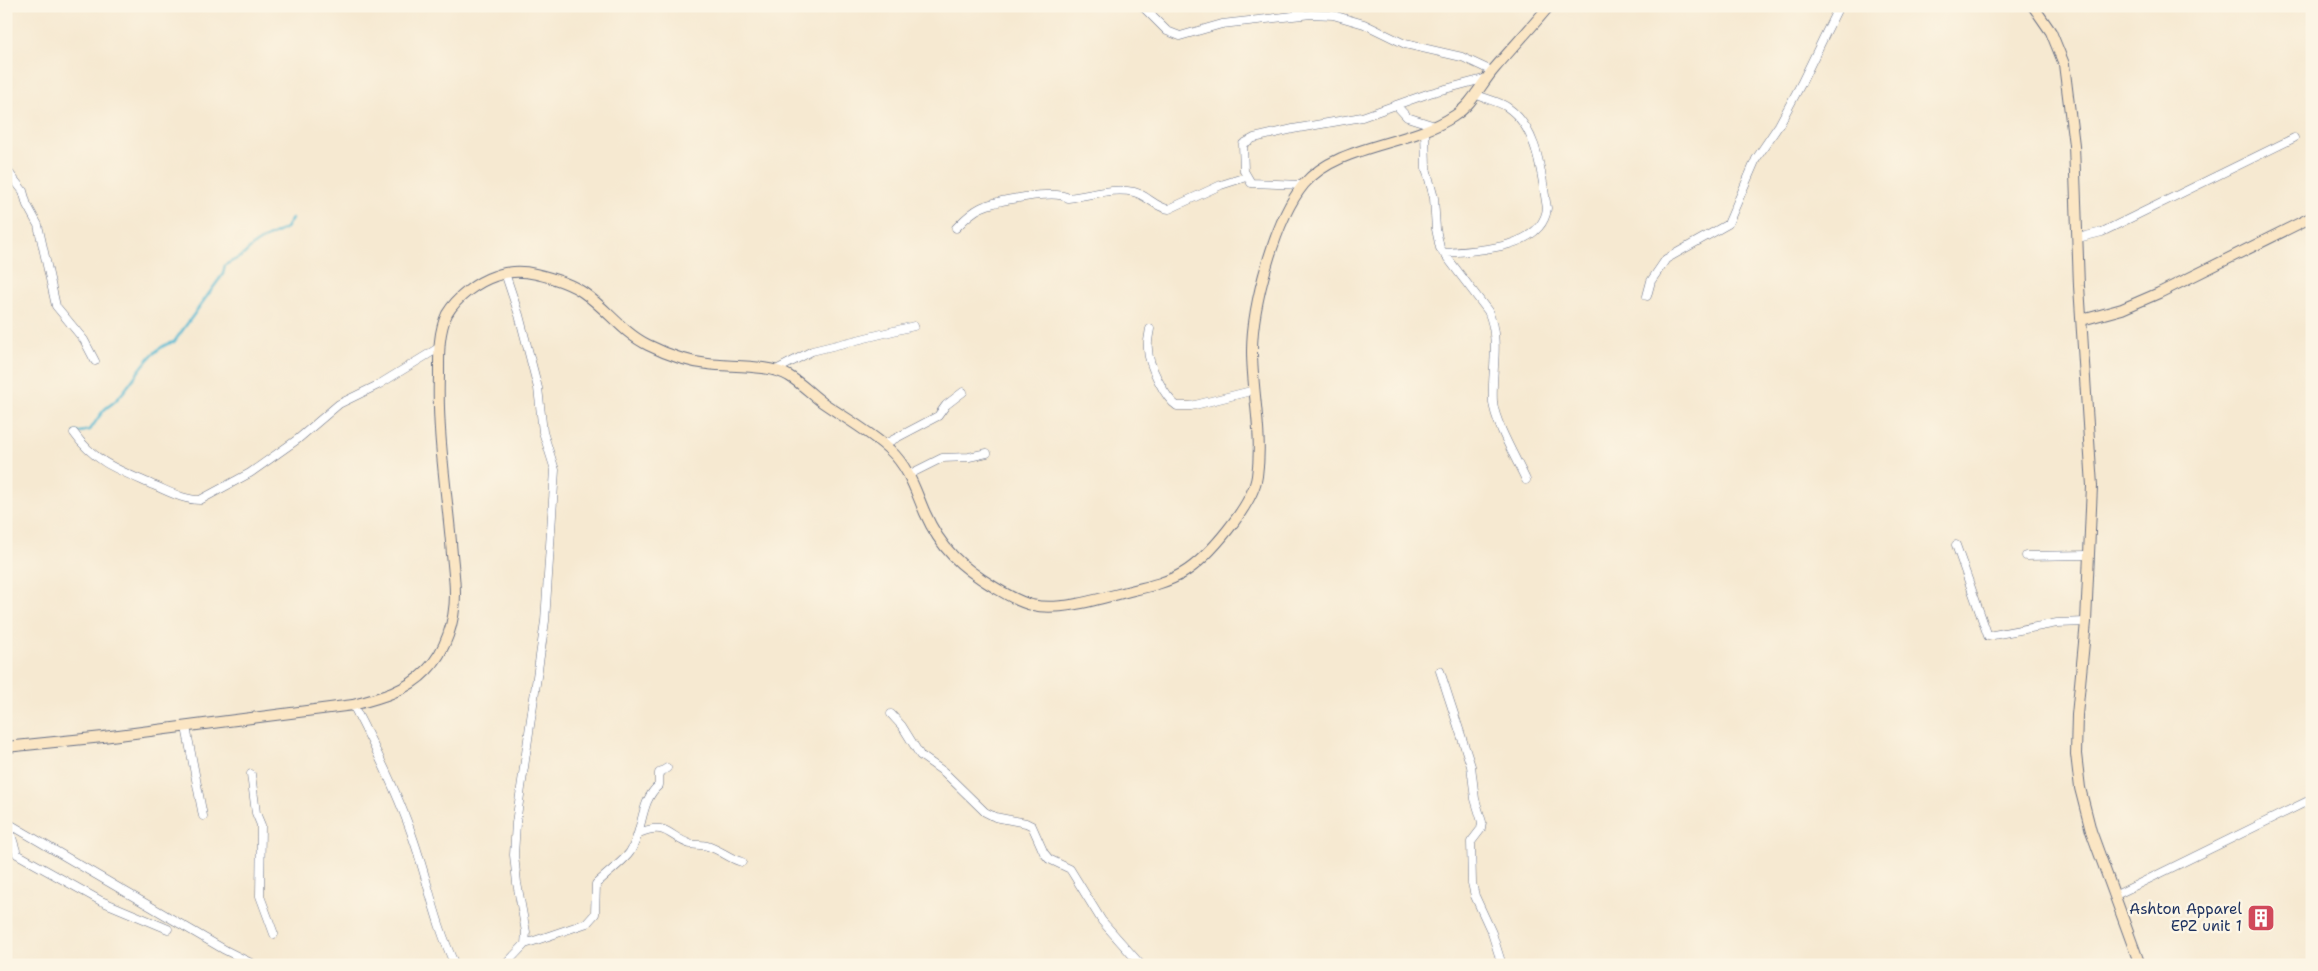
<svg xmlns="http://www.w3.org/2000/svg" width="2318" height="971" font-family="'Shantell Sans',sans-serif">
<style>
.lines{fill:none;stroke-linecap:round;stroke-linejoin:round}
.stream{stroke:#53b7d1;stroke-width:2.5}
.street-casing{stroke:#687086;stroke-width:9}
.secondary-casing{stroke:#687086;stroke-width:12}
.street{stroke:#fff;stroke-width:8}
.secondary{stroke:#fbe6c4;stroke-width:10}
.labels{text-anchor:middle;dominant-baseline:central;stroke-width:5;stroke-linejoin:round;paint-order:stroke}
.poi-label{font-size:15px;fill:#1b2f5e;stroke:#fcf5e5;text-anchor:end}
</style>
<rect width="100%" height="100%" fill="#fcf5e5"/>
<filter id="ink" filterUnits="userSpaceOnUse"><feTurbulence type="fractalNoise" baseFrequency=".02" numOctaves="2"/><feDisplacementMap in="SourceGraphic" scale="10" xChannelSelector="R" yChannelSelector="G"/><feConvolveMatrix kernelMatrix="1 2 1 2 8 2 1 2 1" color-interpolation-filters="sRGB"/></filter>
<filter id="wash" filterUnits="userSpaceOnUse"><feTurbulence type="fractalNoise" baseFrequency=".0096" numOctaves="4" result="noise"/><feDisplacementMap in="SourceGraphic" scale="20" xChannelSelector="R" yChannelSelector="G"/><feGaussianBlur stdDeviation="1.12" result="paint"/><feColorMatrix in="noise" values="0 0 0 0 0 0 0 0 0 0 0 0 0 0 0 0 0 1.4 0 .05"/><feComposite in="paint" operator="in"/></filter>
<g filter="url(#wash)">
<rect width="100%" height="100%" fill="#f6e9d1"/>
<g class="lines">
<path class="stream" d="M75 433 90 430C95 423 100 414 106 408 110 405 115 402 118 398 134 382 150 346 174 342L223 274 225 265 242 256 256 243 286 228 292 218"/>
</g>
</g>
<g filter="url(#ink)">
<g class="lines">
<defs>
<path id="street" d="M1142 6 1167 31 1180 36 1222 24 1311 14 1333 15 1364 24 1405 44 1462 57 1492 71
M1295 6 1300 15
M1397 106 1407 117 1435 126
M1425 131 1426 168 1434 198 1436 229 1440 248 1488 311C1501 340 1491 372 1493 402 1495 423 1517 460 1526 480
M6 169 23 191 27 205 38 225 56 306 84 340 95 361
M1303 185 1251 183 1244 171 1243 144 1254 138 1293 129 1362 117 1430 93 1487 78
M956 228C963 221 970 213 980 208 994 201 1056 189 1068 198 1090 196 1112 187 1134 192 1147 195 1156 208 1169 209L1221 185 1246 177
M2078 238 2102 232 2294 138
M1443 253C1475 251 1543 249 1547 208 1541 174 1539 129 1507 107 1498 101 1485 99 1475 94
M1647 296 1651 281 1666 259 1728 224 1756 159 1779 125 1801 84 1839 6
M1150 329C1149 335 1147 342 1148 349 1148 364 1165 398 1177 406H1191L1255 390
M776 370 812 351 914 326
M74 433C94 462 121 471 153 485 168 491 183 500 200 500L250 473 298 439 339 404 378 385 440 347
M883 445 938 416 946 405 963 392
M910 474 942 458 969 457 987 453
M1956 545 1988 636 2057 623 2086 622
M2026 556 2088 555
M1440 671 1471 766 1475 799 1482 822 1481 829 1471 842 1472 883 1475 896 1492 933 1502 965
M353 705C375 747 399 795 414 841 428 882 436 925 455 965
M891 714 902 726 920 755 944 772 985 812 995 817 1026 823 1032 826 1044 853 1049 859 1070 869 1102 921 1141 965
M186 727 203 816
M251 774 256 813 261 825 260 896 274 934
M7 821 17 854 101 901 168 929
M6 822 225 950 255 965
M639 833C667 821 669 837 690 844 697 846 704 844 710 847 722 851 730 859 742 862
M2114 896 2312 799
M525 944 587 923 595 914 596 884C605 875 625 860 630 852 644 831 639 802 659 785V773L667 768
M505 965 525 944 526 932 517 883 514 855 516 823 545 621 555 470 543 432 538 388 519 315 505 273"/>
<path id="secondary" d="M2033 6 2051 32 2064 64 2074 145 2079 286 2092 486 2086 622 2077 715 2076 754 2080 788 2091 831 2140 965
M2082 320 2122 309 2159 293 2312 217
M6 747 103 737 353 705C380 698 407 691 427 670 446 651 455 621 455 594 455 577 452 559 451 542 446 487 437 431 439 376 439 356 438 333 447 314 457 297 477 282 495 276 508 271 523 271 536 274 553 278 570 283 584 293 607 309 623 333 648 345 666 354 689 362 708 364 730 367 770 364 789 376 801 383 811 394 822 402 845 418 869 431 890 450 909 468 915 490 925 513 941 549 961 567 994 587 1006 594 1018 602 1032 605 1061 612 1105 597 1134 590 1151 586 1168 582 1183 573 1208 558 1253 505 1257 476 1263 434 1252 392 1252 351 1252 306 1275 219 1304 184 1338 144 1409 146 1454 116 1472 105 1481 84 1494 69 1512 48 1531 28 1549 6"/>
</defs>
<use href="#street" class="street-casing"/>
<use href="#secondary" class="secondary-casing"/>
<use href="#street" class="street"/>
<use href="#secondary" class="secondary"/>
</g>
</g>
<defs>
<symbol id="building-square" viewBox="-11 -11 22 22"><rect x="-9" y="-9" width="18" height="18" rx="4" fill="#d1495b" stroke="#fcf5e5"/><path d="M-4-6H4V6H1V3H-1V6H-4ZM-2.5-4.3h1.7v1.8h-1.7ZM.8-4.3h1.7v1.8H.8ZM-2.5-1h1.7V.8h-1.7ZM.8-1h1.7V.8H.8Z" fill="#fff"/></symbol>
</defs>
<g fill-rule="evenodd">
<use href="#building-square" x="2245" y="902" width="32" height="32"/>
</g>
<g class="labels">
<g class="poi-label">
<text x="2242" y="909">Ashton Apparel<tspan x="2242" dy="17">EPZ unit 1</tspan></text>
</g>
</g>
<rect width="2318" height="971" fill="none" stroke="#fcf5e5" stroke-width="25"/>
</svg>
